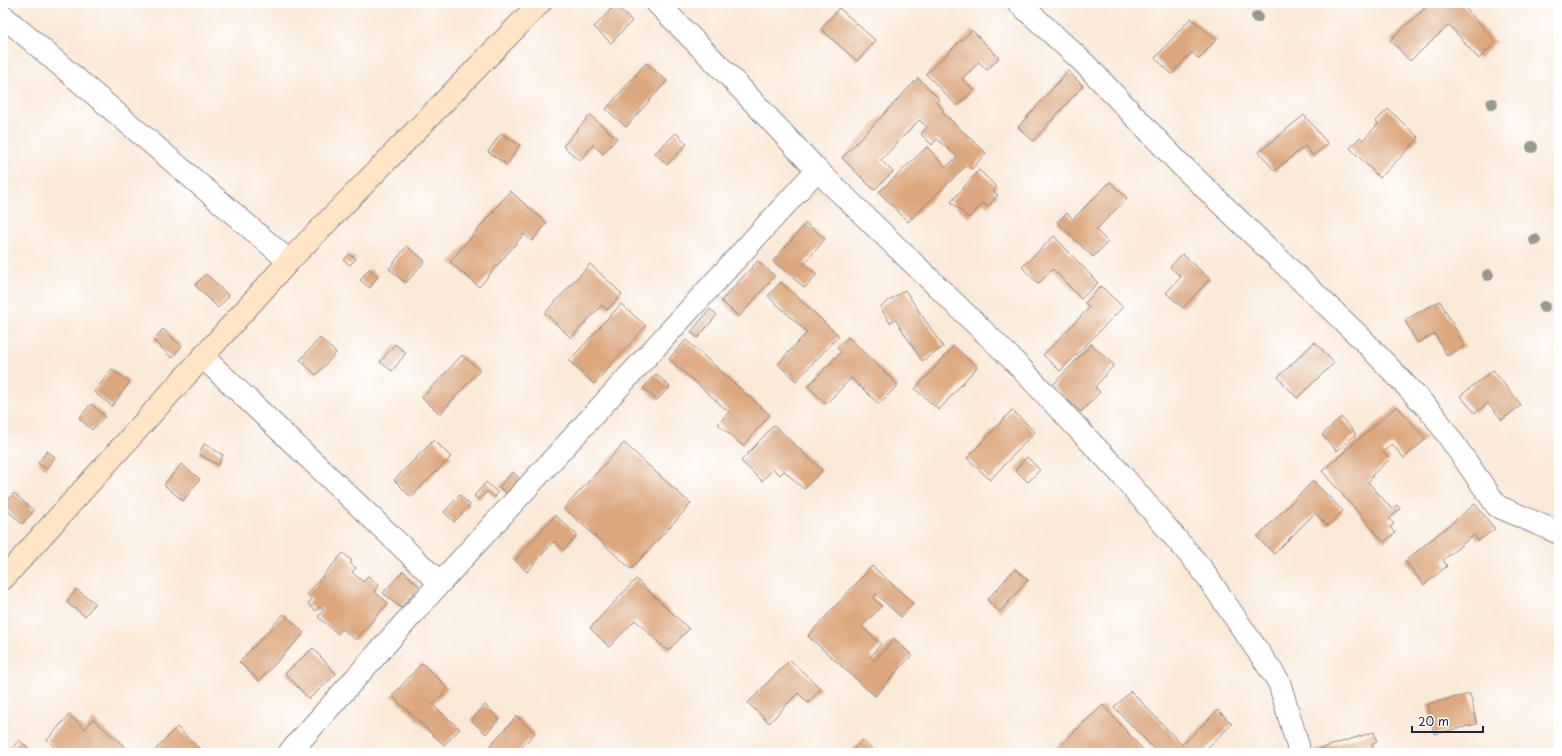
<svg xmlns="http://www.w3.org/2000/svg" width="1562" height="756" font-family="'Playpen Sans',sans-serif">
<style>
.building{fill:#dca77e}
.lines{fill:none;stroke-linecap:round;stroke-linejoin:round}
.minor-casing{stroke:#8e868a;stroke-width:24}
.secondary-casing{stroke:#8e868a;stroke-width:24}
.minor{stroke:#fff;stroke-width:22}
.secondary{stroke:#fde5c5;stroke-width:22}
.tree{fill:#989a8f}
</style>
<rect width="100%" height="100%" fill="#fff"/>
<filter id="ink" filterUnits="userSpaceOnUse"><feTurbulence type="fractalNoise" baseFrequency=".025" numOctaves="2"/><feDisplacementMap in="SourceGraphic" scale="8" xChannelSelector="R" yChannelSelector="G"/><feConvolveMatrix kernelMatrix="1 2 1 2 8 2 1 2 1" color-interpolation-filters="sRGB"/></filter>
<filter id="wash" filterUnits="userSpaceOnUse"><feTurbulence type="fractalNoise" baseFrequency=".012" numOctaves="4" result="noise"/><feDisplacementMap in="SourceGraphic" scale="16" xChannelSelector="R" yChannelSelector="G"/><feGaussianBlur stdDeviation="0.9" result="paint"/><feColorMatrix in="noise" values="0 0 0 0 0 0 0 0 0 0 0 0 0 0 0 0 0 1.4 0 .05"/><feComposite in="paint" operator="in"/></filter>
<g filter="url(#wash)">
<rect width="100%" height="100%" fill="#f9e9d8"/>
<g id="blocks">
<path class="building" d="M1431 3H1461L1496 42 1479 59 1449 25 1410 61 1390 40Z
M615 5 632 21 611 43 594 27Z
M839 8 876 41 857 61 821 29Z
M1191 18 1216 40 1199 59 1192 52 1172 74 1155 58Z
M972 30 999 58 987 70 979 62 962 79 974 90 957 106 926 74Z
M646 63 667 81 626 127 606 109Z
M1068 71 1083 86 1033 141 1018 127Z
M918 78 939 99 936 102 944 110 942 112 986 153 972 169 967 165 908 222 879 192 927 147 946 167 957 157 937 139 932 145 921 134 927 127 919 120 881 160 893 172 874 190 842 158Z
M1388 109 1419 138 1380 178 1350 148 1360 137 1363 140 1378 124 1376 121Z
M590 115 617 138 603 154 593 145 580 161 563 146Z
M1304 115 1328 144 1313 156 1305 146 1275 171 1259 152Z
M501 133 520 145 507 165 488 152Z
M676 133 687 144 667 165 655 153Z
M979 170 997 187 993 191 998 195 988 207 983 203 969 218 951 202Z
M1110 182 1127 198 1096 230 1108 242 1093 257 1057 222 1067 213 1073 219Z
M510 191 547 223 532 241 524 234 479 287 450 262Z
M806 223 825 239 804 264 817 274 805 288 773 261Z
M1054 236 1098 283 1081 299 1053 269 1038 284 1022 267Z
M407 246 425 261 406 283 389 269Z
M349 254 356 259 350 265 344 260Z
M1182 254 1210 279 1183 308 1166 293 1181 277 1170 267Z
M758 261 775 276 739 317 721 301Z
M590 264 622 294 607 310 602 305 571 338 545 313Z
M369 269 378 276 370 288 360 280Z
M206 274 229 296 218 308 195 285Z
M781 282 839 336 796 381 778 364 807 332 768 296Z
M1101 286 1123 307 1060 371 1043 355 1089 308 1085 303Z
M905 290 943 347 922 361 895 319 890 323 880 307Z
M1440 301 1465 346 1447 356 1435 334 1417 343 1405 320Z
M621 304 646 326 594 384 569 361Z
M710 309 717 315 698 338 691 332Z
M163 329 182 346 172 358 153 340Z
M848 337 898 385 879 404 851 378 826 404 808 386 841 352 837 348Z
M320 338 336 353 316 375 300 360Z
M686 340 770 415 743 446 718 424 729 412 669 359Z
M1315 342 1334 363 1297 398 1278 377Z
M395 344 406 353 392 371 380 362Z
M1091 344 1114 365 1095 387 1100 392 1081 412 1052 386Z
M954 346 977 367 939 410 915 389Z
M462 355 480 370 440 414 422 398Z
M112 369 130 382 112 406 94 392Z
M1493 370 1521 405 1502 420 1488 403 1475 413 1460 396Z
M656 374 670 387 657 400 643 388Z
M91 404 105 416 92 430 79 418Z
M1397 406 1426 439 1404 458 1392 444 1383 452 1390 459 1372 475 1373 477 1368 482 1392 509 1397 505 1400 509 1389 519 1394 524 1390 527 1395 533 1384 542 1322 471Z
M1012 410 1035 432 990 480 967 458Z
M1341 417 1356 434 1337 451 1322 435Z
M774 425 822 470 804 489 784 471 780 475 773 469 762 481 741 461Z
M434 440 451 457 411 497 394 480Z
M624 443 691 504 631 569 564 508Z
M204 444 223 455 218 465 199 454Z
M47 451 55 457 46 469 38 463Z
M1027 457 1040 470 1028 482 1015 470Z
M181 464 200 479 183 501 164 485Z
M513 472 524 483 511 497 499 487Z
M1313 481 1343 511 1328 526 1315 513 1274 554 1257 537Z
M486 482 497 492 495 498 487 491 479 500 474 496Z
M14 493 34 511 22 524 3 506Z
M460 495 470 505 454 522 444 512Z
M1475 504 1495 529 1478 541 1474 535 1443 560 1447 566 1424 585 1405 561Z
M555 515 577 535 564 550 554 541 527 572 515 560Z
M343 553 352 561 350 563 356 568 352 572 363 582 368 576 379 585 374 591 388 603 356 640 342 629 338 634 318 617 324 610 319 607 316 611 308 604 312 599 307 594Z
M872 566 913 603 901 617 876 594 873 598 882 606 862 627 881 644 870 657 874 661 894 639 912 655 875 696 808 636Z
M1015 569 1028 580 1000 612 987 600Z
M403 571 419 586 401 608 383 593Z
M636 579 689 629 668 651 635 620 609 647 590 628Z
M76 589 95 603 85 616 67 603Z
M284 614 304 633 259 681 239 662Z
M313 648 336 674 309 699 285 673Z
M790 660 821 689 808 703 798 693 769 723 748 703Z
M422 663 448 688 433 705 460 729 444 745 392 696Z
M1131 691 1182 745 1218 710 1232 724 1202 753H1158L1114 707Z
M1470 694 1477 724 1434 734 1427 704Z
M485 705 499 719 486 734 471 720Z
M1103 705 1146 753H1108L1106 750 1103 753H1051Z
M69 715 85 729 93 719 132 753H61L47 740Z
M517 716 535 733 516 753H483Z
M177 727 203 752 202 753H157L154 751Z
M1374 732 1377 742 1372 744 1374 753H1306Z
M19 740 34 753H8Z
M862 740 877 753H850Z"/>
</g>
</g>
<g filter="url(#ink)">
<use href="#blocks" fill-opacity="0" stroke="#8e868a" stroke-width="1"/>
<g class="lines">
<defs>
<path id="minor" d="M657 3 731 78 817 170 1013 360 1120 473 1201 568 1279 682 1298 746V753
M1019 3 1085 64 1178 162 1362 339 1433 414 1497 506 1559 533
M3 16 289 261
M203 357 440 583
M289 753 440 583 817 170"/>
<path id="secondary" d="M3 579 289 261 540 3"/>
</defs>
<use href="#minor" class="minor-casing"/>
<use href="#secondary" class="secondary-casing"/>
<use href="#minor" class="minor"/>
<use href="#secondary" class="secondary"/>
</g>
<g class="tree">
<circle cx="1257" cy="17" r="6"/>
<circle cx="1492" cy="104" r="6"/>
<circle cx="1532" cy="147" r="6"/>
<circle cx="1535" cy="240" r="6"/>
<circle cx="1488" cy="275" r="6"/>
<circle cx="1544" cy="307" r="6"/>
</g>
</g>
<rect width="1562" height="756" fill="none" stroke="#fff" stroke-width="16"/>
<path d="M1412 726v6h71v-6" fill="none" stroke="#22223b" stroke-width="2"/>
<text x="1418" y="726" font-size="12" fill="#22223b" stroke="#ffffff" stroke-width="3" paint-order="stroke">20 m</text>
</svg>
